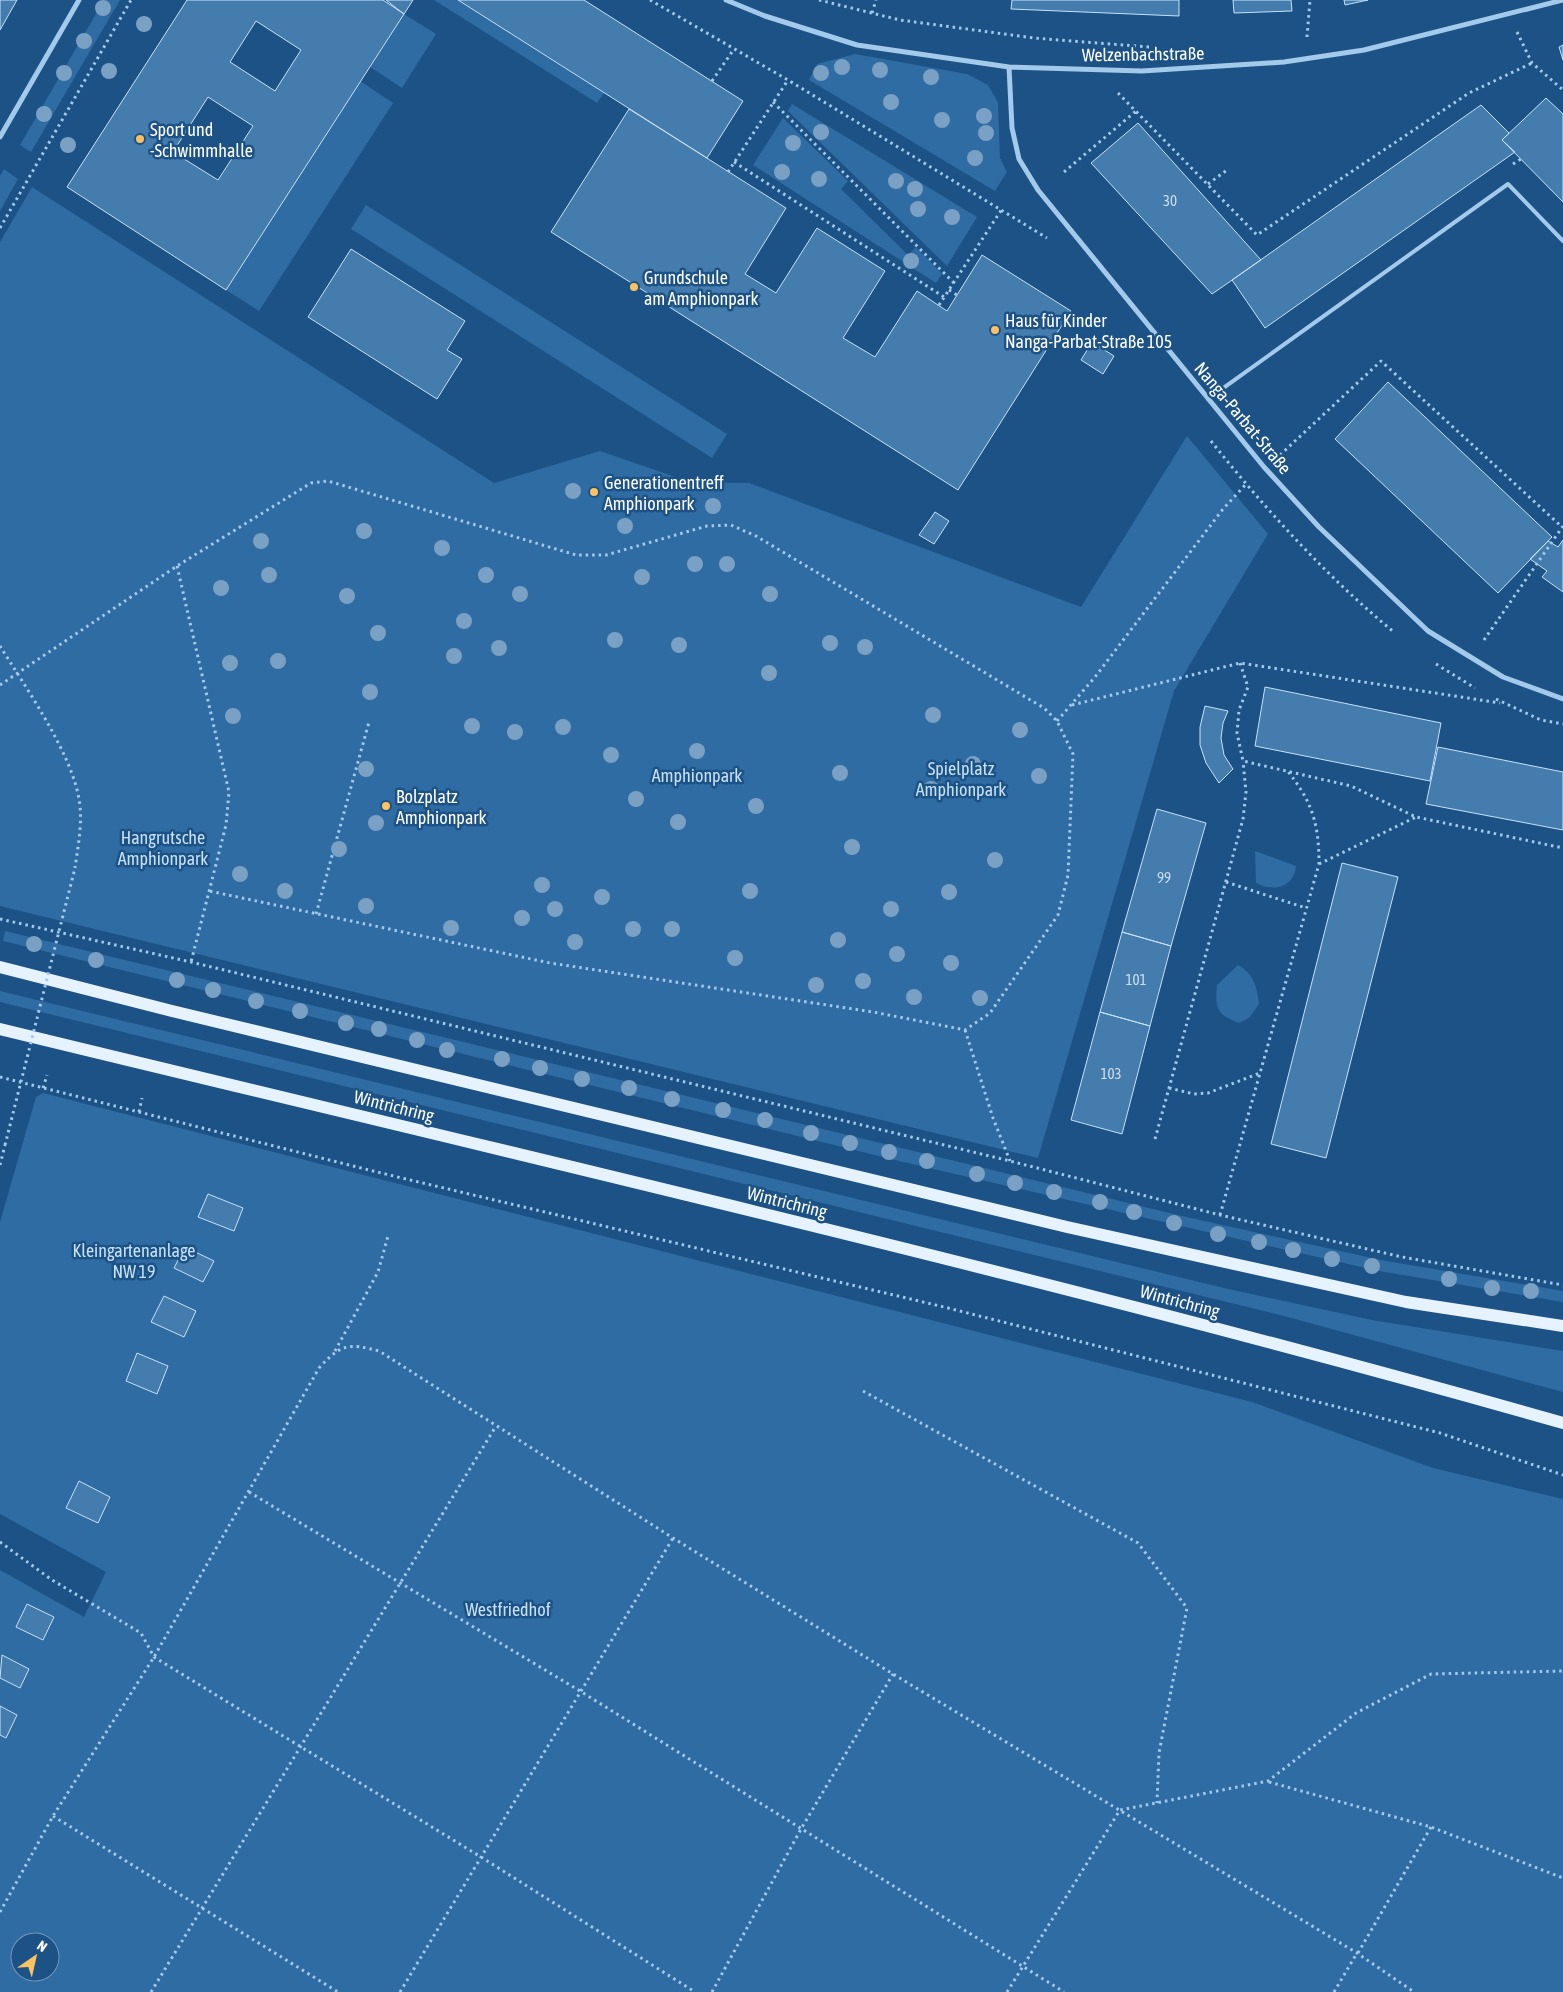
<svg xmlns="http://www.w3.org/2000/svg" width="1563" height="1992" font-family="'Asap Condensed',sans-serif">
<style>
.green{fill:#2f6ca3;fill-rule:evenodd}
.building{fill:#447cae;stroke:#c7e1f8;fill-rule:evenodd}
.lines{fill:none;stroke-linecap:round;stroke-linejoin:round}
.path{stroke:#a3c9eb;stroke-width:3;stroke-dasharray:2.5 4;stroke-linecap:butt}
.service{stroke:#a3c9eb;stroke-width:4}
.minor{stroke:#a3c9eb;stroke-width:5}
.primary{stroke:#e7f2ff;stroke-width:12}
.path-bridge{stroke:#a3c9eb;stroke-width:3;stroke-dasharray:2.5 4;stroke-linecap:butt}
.tree{fill:#7aa1c4}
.poi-dot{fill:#fcc260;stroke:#1c5285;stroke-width:2}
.labels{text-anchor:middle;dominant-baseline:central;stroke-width:5;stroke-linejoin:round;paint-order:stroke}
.number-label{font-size:15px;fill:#d0deeb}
.street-label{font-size:18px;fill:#fff;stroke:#1c5285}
.poi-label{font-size:18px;fill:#fff;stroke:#1c5285;text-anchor:start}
.park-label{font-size:18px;fill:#c7e1f8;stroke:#1c5285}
</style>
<rect width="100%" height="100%" fill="#1c5285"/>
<path class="green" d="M104 0H120L31 152 20 145Z
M434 0H458L604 93 597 103Z
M404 14 436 34 402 88 370 67Z
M855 54 967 74 988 85 998 103 1000 158 1007 172 995 191 809 80 817 64Z
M360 81 393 103 259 311 226 290Z
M792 104 977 217 947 266 788 111Z
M783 118 848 181 841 189 908 255 916 247 942 274 936 283 753 165Z
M4 169 18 179 0 211V176Z
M32 187 494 483 600 451 690 482 749 483 1081 607 1187 436 1268 534 1174 691 1038 1158 0 906V242Z
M366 205 727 434 712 458 351 229Z
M1255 851 1296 866C1294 888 1273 892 1256 883Z
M5 931 1182 1216 1381 1260 1563 1291V1302L1379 1271 1181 1226 899 1161 3 941Z
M1238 965C1254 974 1257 987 1259 1004L1250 1017 1239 1023C1216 1015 1215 1007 1217 985Z
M0 991 1224 1288 1372 1320 1563 1351V1392L1284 1316 0 1002Z
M43 1093 1252 1402 1433 1468 1563 1499V1992H0V1570L84 1617 106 1572 0 1514V1222L36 1097ZM20 1942H50V1972H20Z"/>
<path class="building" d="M0 0H17L0 30Z
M187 0H383L404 14 226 290 67 187ZM256 21 301 50 275 91 230 62ZM208 97 253 126 218 180 173 152Z
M386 0H413L404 14Z
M458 0H584L743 101 707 158Z
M1012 0H1179V16L1011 9Z
M1233 0H1291L1292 11 1234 13Z
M1344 0H1368L1345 5Z
M1563 45V60L1559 47Z
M1546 98 1563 114V202L1502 140Z
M1481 105 1509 133 1502 140 1515 152 1265 328 1232 280Z
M629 109 786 208 745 274 776 293 817 228 885 271 843 338 875 357 917 291 947 311 982 255 1071 311 958 490 551 232Z
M1138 123 1261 260 1212 294 1091 163Z
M351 249 465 321 447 350 462 359 437 399 308 317Z
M1092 342 1114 356 1103 374 1081 360Z
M1388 382 1552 537 1498 593 1335 439Z
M935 512 949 521 934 544 919 535Z
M1563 540V592L1542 577 1547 571 1530 559 1548 541 1558 547Z
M1265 687 1441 723 1430 781 1255 746Z
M1205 706 1228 711 1223 723 1221 738 1224 755 1233 769 1219 783 1206 763 1200 745V727Z
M1438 747 1563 772V830L1426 804Z
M1157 809 1206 823 1171 946 1122 932Z
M1342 863 1398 877 1326 1158 1271 1144Z
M1122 932 1171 946 1150 1026 1100 1012Z
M1100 1012 1150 1026 1122 1134 1071 1120Z
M208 1194 243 1208 234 1231 198 1217Z
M185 1247 214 1261 203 1282 174 1268Z
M164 1296 196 1311 184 1337 151 1322Z
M137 1353 168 1366 157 1394 126 1381Z
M79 1481 110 1497 98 1523 66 1508Z
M27 1604 54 1617 43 1640 16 1627Z
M2 1655 29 1669 20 1688 0 1678Z
M0 1706 17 1715 6 1738 0 1735Z"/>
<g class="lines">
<path class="path" d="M650 0 788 80 1047 238
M819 0 900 20 1034 38 1150 47
M872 13 876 0
M1517 32 1532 63 1563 90
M1307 37 1310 0
M712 81 734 49
M1118 93 1257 235 1469 93 1532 63
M773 102 954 283
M734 162 944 297
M1513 164 1521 159
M728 172 788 80
M1064 172 1136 111
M1208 184 1227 170
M0 228 131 0
M949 290 957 295
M939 305 1002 209
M1211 441C1266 510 1327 577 1395 633
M1280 455 1381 361 1562 527
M177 566 229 792 226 825 191 962
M1484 640 1563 526
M0 646C26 688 71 752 79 799 83 822 78 846 75 868
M1240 663 1248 687 1239 710 1237 733 1243 761 1351 786 1416 817 1563 848
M1436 664 1475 688
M0 685 177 566 311 483 328 481 576 555H606L707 526 731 525 756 536 1044 708 1057 721 1073 754 1068 875 1058 915 990 1013 965 1030 873 1012 550 963 209 891
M1496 699 1541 720 1563 724
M1072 705 1240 663 1500 703
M1057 721 1095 677 1223 509 1247 483
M1319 864 1416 817
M1226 882 1306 908
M316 914 369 722
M0 919 191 962 1010 1161 1220 1215 1402 1257 1563 1285
M965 1030 993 1118 1010 1161
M0 1077 381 1173 944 1307 1440 1433 1563 1475
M43 1088 47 1075
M1169 1088 1194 1094 1208 1093 1260 1073
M139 1112 142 1098
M1155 1139 1243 819 1246 792 1243 761
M0 1165 5 1145
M1220 1215 1319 864C1319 823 1312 801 1286 769
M335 1351 378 1272 388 1236
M863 1391 1138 1543 1187 1608 1159 1753 1157 1803
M249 1492 580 1691 1064 1992
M0 1542 52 1580 141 1633 154 1657 481 1857 695 1992
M1269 1782 1431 1827 1563 1878
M53 1816 338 1992
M0 1912 53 1816 154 1657 319 1368C341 1344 348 1343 379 1351L673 1538 893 1674 1357 1953 1414 1992
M1358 1953 1431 1827
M151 1992 496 1426
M400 1992 673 1538
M712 1992 801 1829 893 1674
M1007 1992 1120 1810 1268 1781 1356 1713 1431 1674 1563 1671
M1334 1992 1357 1953"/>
<path class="service" d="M1208 399 1508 184 1563 241"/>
<path class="minor" d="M726 0 765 16 857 45 1009 67 1142 71 1284 62 1364 50 1563 0
M1009 67 1012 128 1019 159 1038 190 1264 467 1319 527 1428 631 1503 677 1563 699
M0 137 79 0"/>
<path class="primary" d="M0 967 172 1011 1067 1227 1406 1302 1563 1326
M0 1029C522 1156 1046 1276 1563 1423"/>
<path class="path-bridge" d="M5 1145 75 868"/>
</g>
<g class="tree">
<circle cx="103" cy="8" r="8"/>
<circle cx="144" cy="24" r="8"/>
<circle cx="84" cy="41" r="8"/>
<circle cx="842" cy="67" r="8"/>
<circle cx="880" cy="70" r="8"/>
<circle cx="109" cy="71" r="8"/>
<circle cx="64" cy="73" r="8"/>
<circle cx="821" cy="73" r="8"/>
<circle cx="931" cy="77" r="8"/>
<circle cx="891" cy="102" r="8"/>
<circle cx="44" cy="114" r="8"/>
<circle cx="984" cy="116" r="8"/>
<circle cx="942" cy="120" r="8"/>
<circle cx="821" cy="132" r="8"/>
<circle cx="986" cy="133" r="8"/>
<circle cx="793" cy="143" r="8"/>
<circle cx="68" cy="145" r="8"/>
<circle cx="975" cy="158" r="8"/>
<circle cx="782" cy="172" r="8"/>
<circle cx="819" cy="179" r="8"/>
<circle cx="896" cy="181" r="8"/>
<circle cx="915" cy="189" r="8"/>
<circle cx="918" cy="209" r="8"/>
<circle cx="952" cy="217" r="8"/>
<circle cx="911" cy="261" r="8"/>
<circle cx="573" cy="491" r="8"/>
<circle cx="713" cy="506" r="8"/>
<circle cx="625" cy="526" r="8"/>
<circle cx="364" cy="531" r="8"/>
<circle cx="261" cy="541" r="8"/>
<circle cx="442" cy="548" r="8"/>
<circle cx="695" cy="564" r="8"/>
<circle cx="727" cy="564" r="8"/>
<circle cx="269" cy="575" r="8"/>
<circle cx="486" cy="575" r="8"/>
<circle cx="642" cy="577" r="8"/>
<circle cx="221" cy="588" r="8"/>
<circle cx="520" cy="594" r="8"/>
<circle cx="770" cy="594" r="8"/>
<circle cx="347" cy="596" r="8"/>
<circle cx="464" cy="621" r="8"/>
<circle cx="378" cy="633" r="8"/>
<circle cx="615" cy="640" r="8"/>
<circle cx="830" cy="643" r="8"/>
<circle cx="679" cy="645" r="8"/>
<circle cx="865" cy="647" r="8"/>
<circle cx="499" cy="648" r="8"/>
<circle cx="454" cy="656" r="8"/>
<circle cx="278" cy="661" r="8"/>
<circle cx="230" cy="663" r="8"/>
<circle cx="769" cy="673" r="8"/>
<circle cx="370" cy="692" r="8"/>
<circle cx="933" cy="715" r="8"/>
<circle cx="233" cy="716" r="8"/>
<circle cx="472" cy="726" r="8"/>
<circle cx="563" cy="727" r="8"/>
<circle cx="1020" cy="730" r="8"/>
<circle cx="515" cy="732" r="8"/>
<circle cx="697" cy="751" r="8"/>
<circle cx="611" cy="755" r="8"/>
<circle cx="973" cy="764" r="8"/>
<circle cx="366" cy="769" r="8"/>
<circle cx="840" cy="773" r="8"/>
<circle cx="1039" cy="776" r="8"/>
<circle cx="931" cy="789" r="8"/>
<circle cx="636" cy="799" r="8"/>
<circle cx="756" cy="806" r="8"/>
<circle cx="678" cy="822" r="8"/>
<circle cx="376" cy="823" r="8"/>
<circle cx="852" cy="847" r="8"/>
<circle cx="339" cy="849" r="8"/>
<circle cx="995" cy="860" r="8"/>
<circle cx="240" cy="874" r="8"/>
<circle cx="542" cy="885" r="8"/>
<circle cx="285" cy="891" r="8"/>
<circle cx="750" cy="891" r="8"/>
<circle cx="949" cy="892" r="8"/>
<circle cx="602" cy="897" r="8"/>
<circle cx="366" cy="906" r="8"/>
<circle cx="555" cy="909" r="8"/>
<circle cx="891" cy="909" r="8"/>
<circle cx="522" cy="918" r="8"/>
<circle cx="451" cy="928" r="8"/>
<circle cx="633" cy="929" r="8"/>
<circle cx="672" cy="929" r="8"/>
<circle cx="838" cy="940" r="8"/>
<circle cx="575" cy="942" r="8"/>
<circle cx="34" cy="944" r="8"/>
<circle cx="897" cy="954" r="8"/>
<circle cx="735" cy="958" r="8"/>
<circle cx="96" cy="960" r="8"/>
<circle cx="951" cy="963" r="8"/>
<circle cx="177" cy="980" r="8"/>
<circle cx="863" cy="981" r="8"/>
<circle cx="816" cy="985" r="8"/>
<circle cx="213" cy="990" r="8"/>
<circle cx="914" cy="997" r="8"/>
<circle cx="980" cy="998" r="8"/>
<circle cx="256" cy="1001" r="8"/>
<circle cx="300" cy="1011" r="8"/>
<circle cx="346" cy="1023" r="8"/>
<circle cx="379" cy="1029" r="8"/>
<circle cx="417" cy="1040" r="8"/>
<circle cx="447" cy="1050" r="8"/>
<circle cx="502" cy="1059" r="8"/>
<circle cx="540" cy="1068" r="8"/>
<circle cx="582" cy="1079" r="8"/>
<circle cx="629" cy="1088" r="8"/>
<circle cx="672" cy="1099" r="8"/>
<circle cx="723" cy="1110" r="8"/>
<circle cx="765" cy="1120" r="8"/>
<circle cx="811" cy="1133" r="8"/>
<circle cx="850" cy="1143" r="8"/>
<circle cx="889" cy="1152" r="8"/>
<circle cx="927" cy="1161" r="8"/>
<circle cx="977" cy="1174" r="8"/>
<circle cx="1015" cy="1183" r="8"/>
<circle cx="1054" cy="1192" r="8"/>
<circle cx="1100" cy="1202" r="8"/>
<circle cx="1134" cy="1212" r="8"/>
<circle cx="1174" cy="1223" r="8"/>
<circle cx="1218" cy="1234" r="8"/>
<circle cx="1259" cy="1242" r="8"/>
<circle cx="1293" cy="1250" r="8"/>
<circle cx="1332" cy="1259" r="8"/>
<circle cx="1372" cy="1266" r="8"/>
<circle cx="1449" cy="1279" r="8"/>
<circle cx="1492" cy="1288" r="8"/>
<circle cx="1531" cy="1291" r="8"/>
</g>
<g class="poi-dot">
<circle cx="140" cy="139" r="5"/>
<circle cx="634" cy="287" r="5"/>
<circle cx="995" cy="330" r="5"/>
<circle cx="594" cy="492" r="5"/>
<circle cx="386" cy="806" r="5"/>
</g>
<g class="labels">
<g class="number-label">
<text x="1170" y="200">30</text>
<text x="1164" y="877">99</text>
<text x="1136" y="979">101</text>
<text x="1111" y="1073">103</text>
</g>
<g class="street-label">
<text transform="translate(1143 54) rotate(-1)">Welzenbachstraße</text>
<text transform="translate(1243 418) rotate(50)">Nanga-Parbat-Straße</text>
<text transform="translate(394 1106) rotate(14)">Wintrichring</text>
<text transform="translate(787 1202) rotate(14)">Wintrichring</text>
<text transform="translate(1180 1301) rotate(15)">Wintrichring</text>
</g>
<g class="poi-label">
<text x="150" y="129">Sport und<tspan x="150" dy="21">-Schwimmhalle</tspan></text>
<text x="644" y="277">Grundschule<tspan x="644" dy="21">am Amphionpark</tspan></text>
<text x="1005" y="320">Haus für Kinder<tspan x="1005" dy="21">Nanga-Parbat-Straße 105</tspan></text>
<text x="604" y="482">Generationentreff<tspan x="604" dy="21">Amphionpark</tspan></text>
<text x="396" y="796">Bolzplatz<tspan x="396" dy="21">Amphionpark</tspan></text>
</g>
<g class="park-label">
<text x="961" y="768">Spielplatz<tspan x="961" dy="21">Amphionpark</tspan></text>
<text x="697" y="775">Amphionpark</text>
<text x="163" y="837">Hangrutsche<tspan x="163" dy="21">Amphionpark</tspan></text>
<text x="134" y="1250">Kleingartenanlage<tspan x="134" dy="21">NW 19</tspan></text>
<text x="508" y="1609">Westfriedhof</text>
</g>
</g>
<g transform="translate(35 1957) rotate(34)"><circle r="24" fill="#1c5285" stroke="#7797b6"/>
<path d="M0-4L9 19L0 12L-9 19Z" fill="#fcc260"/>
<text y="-8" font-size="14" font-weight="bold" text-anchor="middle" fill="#ffffff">N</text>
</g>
</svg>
